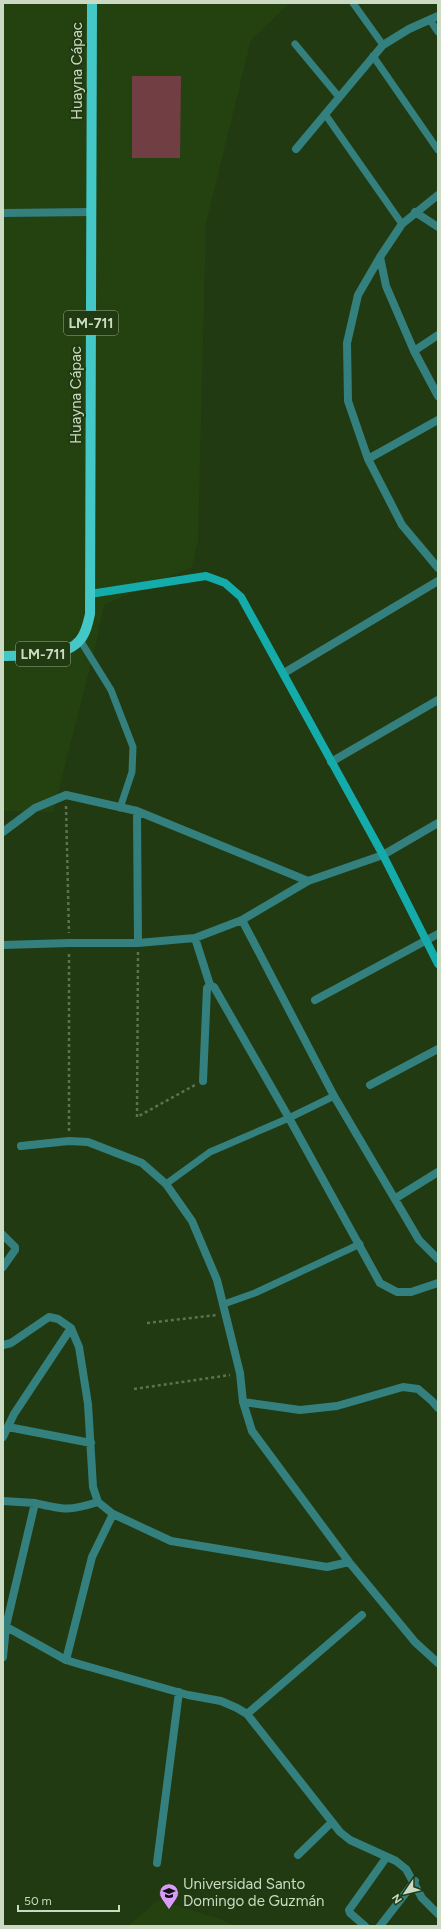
<svg xmlns="http://www.w3.org/2000/svg" width="441" height="1929" font-family="Figtree,sans-serif">
<style>
.built{fill:#244110}
.green{fill:#713e43}
.lines{fill:none;stroke-linecap:round;stroke-linejoin:round}
.path{stroke:#5d7350;stroke-width:2.5;stroke-dasharray:3 3;stroke-linecap:butt}
.lane{stroke:#34807f;stroke-width:7}
.street{stroke:#34807f;stroke-width:8}
.secondary{stroke:#14abab;stroke-width:8}
.primary{stroke:#44c7c7;stroke-width:10}
.labels{text-anchor:middle;dominant-baseline:central;stroke-width:4;stroke-linejoin:round;paint-order:stroke}
.shield{fill:#213a11;stroke:#98ab8e;stroke-width:1}
.shield-label{font-size:14px;font-weight:bold;fill:#cbdbc3}
.street-label{font-size:15px;fill:#cbdbc3;stroke:#213a11}
.poi-label{font-size:15px;fill:#cbdbc3;stroke:#213a11;text-anchor:start}
</style>
<rect width="100%" height="100%" fill="#213a11"/>
<path class="built" d="M3 3H290L251 40 206 224 198 542 192 567 104 605 94 652 53 812 3 811Z
M158 1900 224 1920 233 1926H128Z"/>
<path class="green" d="M132 76H181L180 158H132Z"/>
<g class="lines">
<path class="path" d="M66 806 69 933
M138 952 137 1117 195 1085
M69 1131V952
M147 1323 217 1315
M134 1389 230 1375"/>
<path class="lane" d="M353 3 383 45
M430 20 438 32
M295 44 339 97
M373 56 438 150
M325 114 402 224
M80 640 111 690 133 747 132 772 120 808
M166 1184 210 1152 289 1118 334 1096
M224 1304 255 1293 360 1244"/>
<path class="street" d="M296 149 383 45 409 29 438 16
M438 195 402 224 380 257 386 286 414 351 438 396
M415 212 438 227
M3 213 91 212
M380 257 358 295 347 343 348 401 368 459 402 525 438 568
M414 351 438 335
M368 459 438 420
M284 673 438 581
M331 762 438 700
M137 811 138 943
M3 832 35 808 66 795 137 811 308 881
M242 920 334 1096 419 1240 438 1259
M195 938 210 985
M3 945 69 943H138L195 938 242 920 308 881 383 855 438 823
M315 1000 438 934
M203 1081 207 988 210 985 214 987 289 1118 380 1283 397 1292H411L438 1283
M370 1085 438 1049
M21 1146 69 1141 88 1142 142 1163 166 1184 192 1221 217 1280 240 1373 243 1402 252 1431 349 1562 415 1642 438 1663
M396 1198 438 1172
M3 1235 15 1247V1250L3 1267
M3 1345 11 1343 49 1317 58 1319 71 1328 79 1347 88 1404 93 1487 98 1502 113 1514 171 1541 327 1567 349 1562
M243 1402 300 1410 337 1406 403 1387 418 1389 432 1401 438 1408
M8 1427 91 1443
M3 1437 14 1414 71 1328
M3 1501 35 1503 6 1626 3 1657
M35 1503C65 1510 69 1511 98 1502
M3 1625 66 1660 79 1664 188 1695 221 1701 237 1708 247 1714 340 1832 350 1840 396 1861 406 1869 422 1898 438 1914
M66 1660 92 1557 113 1514
M247 1714 362 1615
M298 1855 332 1822
M157 1863 179 1692
M365 1926 350 1913 349 1910 386 1858
M380 1926 415 1881"/>
<path class="secondary" d="M90 594 206 576 225 583 241 597 383 855 438 964"/>
<path class="primary" d="M3 656C25 655 65 659 80 640 86 633 88 623 90 614L92 3"/>
</g>
<defs>
<symbol id="university-pin" viewBox="-11 -11 22 30"><path d="M0 17L-7.5 6A9.5 9.5 0 1 1 7.5 6Z" fill="#da9af7" stroke="#213a11"/><path d="M0-5L7-2L0 1L-7-2ZM-4 1L0 2.5L4 1V4Q0 6-4 4Z" fill="#111"/></symbol>
</defs>
<g fill-rule="evenodd">
<use href="#university-pin" x="158" y="1882" width="22" height="30"/>
</g>
<g class="labels">
<g class="shield">
<rect x="64" y="311" width="54" height="24" rx="3"/>
<rect x="16" y="642" width="54" height="24" rx="3"/>
</g>
<g class="shield-label">
<text x="91" y="323">LM-711</text>
<text x="43" y="654">LM-711</text>
</g>
<g class="street-label">
<text transform="translate(77 71) rotate(-90)">Huayna Cápac</text>
<text transform="translate(76 395) rotate(-90)">Huayna Cápac</text>
</g>
<g class="poi-label">
<text x="183" y="1884">Universidad Santo<tspan x="183" dy="17">Domingo de Guzmán</tspan></text>
</g>
</g>
<rect width="441" height="1929" fill="none" stroke="#cbdbc3" stroke-width="8"/>
<g transform="translate(405 1893) rotate(235)" stroke="#213a11" stroke-width="3" paint-order="stroke">
<path d="M0-3L7 15L0 10L-7 15Z" fill="#cbdbc3"/>
<text y="-6" font-size="11" font-weight="bold" text-anchor="middle" fill="#cbdbc3">N</text>
</g>
<path d="M18 1905v6h101v-6" fill="none" stroke="#cbdbc3" stroke-width="2"/>
<text x="24" y="1905" font-size="12" fill="#cbdbc3" stroke="#213a11" stroke-width="3" paint-order="stroke">50 m</text>
</svg>
